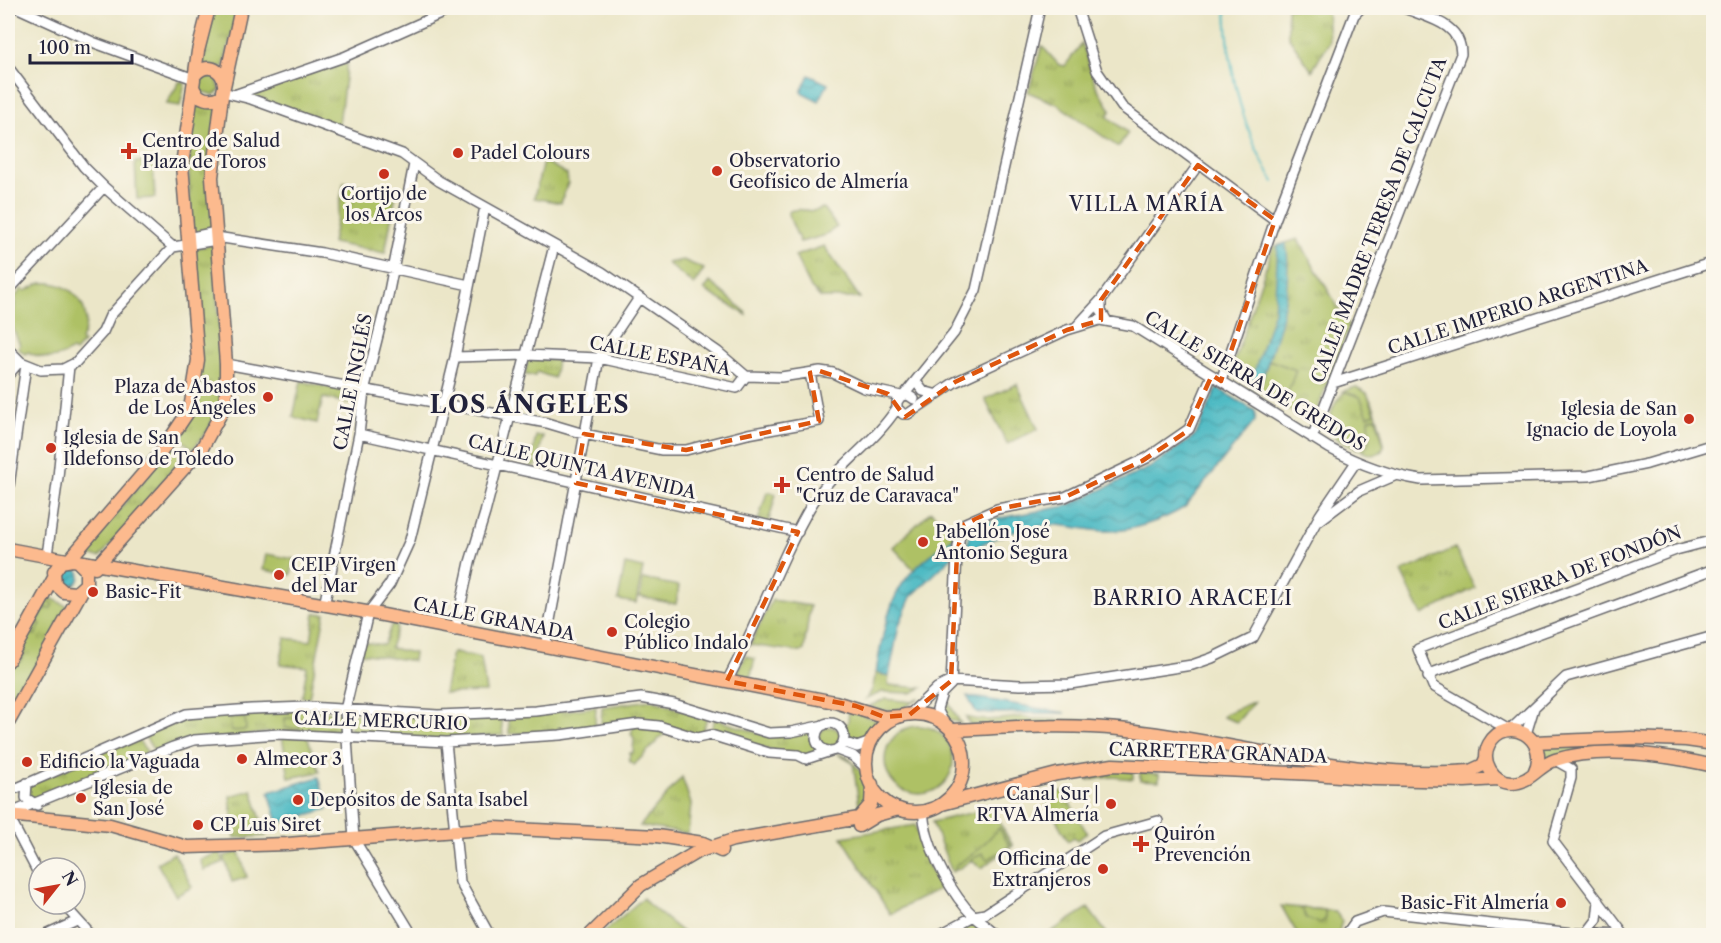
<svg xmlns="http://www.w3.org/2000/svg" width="1721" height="943" font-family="'Libre Caslon Text',serif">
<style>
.grass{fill:url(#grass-tufts);stroke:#687250;stroke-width:1.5}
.garden{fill:#aec165;stroke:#687250;stroke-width:1.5}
.water{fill:url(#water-waves);stroke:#366e7f;stroke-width:1.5}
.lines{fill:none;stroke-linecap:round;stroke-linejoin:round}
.stream{stroke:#4bb9c3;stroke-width:2}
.minor-casing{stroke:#68676c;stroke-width:12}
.major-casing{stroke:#68676c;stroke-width:15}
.minor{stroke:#fff;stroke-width:9}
.major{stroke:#fcba8e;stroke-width:12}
.marked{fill:none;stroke:#de560e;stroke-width:4.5;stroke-dasharray:12 8;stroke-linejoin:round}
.poi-dot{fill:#c8321e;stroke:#fbf7ec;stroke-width:2}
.labels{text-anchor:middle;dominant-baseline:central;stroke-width:6;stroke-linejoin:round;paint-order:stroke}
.poi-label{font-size:18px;fill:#22223b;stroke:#fbf7ec;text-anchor:start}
.street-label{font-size:18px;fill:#22223b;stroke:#fbf7ec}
.neighbourhood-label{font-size:20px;letter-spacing:1.5px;fill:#22223b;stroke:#fbf7ec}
.district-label{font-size:24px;font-weight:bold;letter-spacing:1.5px;fill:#22223b;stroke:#fbf7ec}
</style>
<defs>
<pattern id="grass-tufts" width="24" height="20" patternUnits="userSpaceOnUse" patternTransform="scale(1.5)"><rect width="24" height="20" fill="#aec165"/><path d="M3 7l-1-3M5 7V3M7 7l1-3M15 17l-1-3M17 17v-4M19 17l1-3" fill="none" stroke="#8d9c54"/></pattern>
<pattern id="water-waves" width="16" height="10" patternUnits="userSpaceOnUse" patternTransform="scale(1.5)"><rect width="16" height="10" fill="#4bb9c3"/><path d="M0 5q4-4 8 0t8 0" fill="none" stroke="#3e96a0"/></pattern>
</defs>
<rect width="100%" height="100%" fill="#fbf7ec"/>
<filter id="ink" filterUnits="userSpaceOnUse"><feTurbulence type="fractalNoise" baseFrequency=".0167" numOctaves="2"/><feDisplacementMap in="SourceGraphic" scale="12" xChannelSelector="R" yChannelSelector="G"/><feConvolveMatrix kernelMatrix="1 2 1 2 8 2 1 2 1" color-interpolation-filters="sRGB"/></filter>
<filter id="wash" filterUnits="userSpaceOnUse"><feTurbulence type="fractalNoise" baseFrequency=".008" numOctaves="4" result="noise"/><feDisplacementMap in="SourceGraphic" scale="24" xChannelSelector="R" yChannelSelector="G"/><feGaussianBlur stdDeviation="1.35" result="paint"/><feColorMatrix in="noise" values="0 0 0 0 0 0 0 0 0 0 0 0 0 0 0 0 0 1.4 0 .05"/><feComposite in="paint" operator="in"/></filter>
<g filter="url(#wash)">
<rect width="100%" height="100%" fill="#ebe6c8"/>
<path class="grass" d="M215 8H238L223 68 200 64Z
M1287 8H1327L1329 42 1312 71 1288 36Z
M1082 43 1096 86 1111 110 1107 116 1128 133 1118 147 1057 104 1028 92 1042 46 1059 65 1065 66Z
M347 63 338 131 243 92 295 75Z
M180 81 185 83 180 106 166 104Z
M200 102 217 105 213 230 192 234C188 190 187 149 194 104Z
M544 158 545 162 567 174 568 183 561 203 534 198Z
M344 182 396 193 385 253 332 243Z
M1298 239 1349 326 1312 424 1230 373 1273 247Z
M213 244 221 352 220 405 208 430 193 449 179 438 194 407 193 249Z
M824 246 860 298H821L811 288 795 256Z
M683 260 704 269 694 285 667 263Z
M710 282 746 312 747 315 704 290Z
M528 359 557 360 554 378 537 372 535 376 525 375Z
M301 381 361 395 358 405 323 398 317 423 293 417Z
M1017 384 1038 429 1007 444 985 399Z
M1353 388C1375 389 1379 426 1384 444L1382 451 1373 455 1340 441 1329 430C1328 413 1337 393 1353 388Z
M536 436H543L536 467 530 466Z
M174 444 185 455 100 557 82 555Z
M767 492 776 494 768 524 758 521Z
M1455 548 1475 588 1422 615 1401 572Z
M49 597 69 607 8 715V669Z
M772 600 810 606 804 650 801 652 750 645Z
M315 613 325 614 309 698 302 697 307 667 280 664 285 638 311 641Z
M392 623 397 627 390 648 414 653 413 661 359 653 362 642 384 645Z
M452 652 481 658 486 692 444 693Z
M746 656 755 659 750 678 737 673Z
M651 700 707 718 702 734 700 736 660 724 602 726 601 724 602 707Z
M596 707 595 726 592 729 509 734 508 717Z
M300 710 341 713 342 732H268L154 751 144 735 190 716Z
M349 714 501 716 503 735 430 740 350 735Z
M715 719 767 736 813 731 815 742 819 750 807 757 779 753 710 732Z
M634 725 666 732 634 765 629 761 630 753H633L634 738 631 734Z
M282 736H307L320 772 289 778Z
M136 738 148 752 39 802 28 797V785Z
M682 777 691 804 688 834 640 826Z
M252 790 266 836 235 838 230 796Z
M1063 791 1087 833 1077 840 1074 837 1068 841 1043 796Z
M991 808 1013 846 981 868 971 860 952 872 932 822Z
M915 825 927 863 941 888 890 914 842 837Z
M1281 906 1335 911 1342 921 1338 935H1298Z
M1088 908 1108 935H1046Z
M970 921 978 926V936H944Z"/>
<path class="garden" d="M206 73 216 75 220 90 214 95 199 91 198 80Z
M135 162H153L155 198 137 199Z
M823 208 837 227 823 236 800 242 788 214 790 211C802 206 809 215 823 208Z
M41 283C74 280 96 311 81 340L83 343 75 352 72 350C58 360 43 360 28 352L25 354 18 348 20 345 11 324 16 300 14 298 22 289 25 291Z
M1269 360 1296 370 1283 406 1258 390Z
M1356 387 1367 393 1375 413 1368 416 1360 397 1343 391Z
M1376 417 1384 446 1380 452 1373 455 1363 452 1370 440 1369 419Z
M1339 428 1357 449 1335 438 1329 431Z
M931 511 955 535 917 573 893 547Z
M266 554 294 559 291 575 263 570Z
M625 564 643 568 636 603 618 600Z
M643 579 679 586 676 604 640 597Z
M47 600 53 604 50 609 46 607 37 622 41 624 35 635 30 633 20 651 24 654 20 662 15 660 10 665Z
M876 673 889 676 888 685 922 688 911 693 882 692 866 699 872 690Z
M955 686 947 700 961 724 947 718 941 710 947 693Z
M920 698C903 710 888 715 869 706L886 699 913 702Z
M1255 701 1237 722 1223 717 1225 714Z
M849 710 879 721 865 740 857 744 847 739 844 727 848 722Z
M966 717C982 722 1001 719 1017 717 1022 715 1030 719 1036 719 1063 720 1089 719 1116 723L970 725Z
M245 718 246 730 231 731 230 719Z
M285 718H300V729L285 728Z
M885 760a34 34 0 1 1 68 0a34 34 0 1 1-68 0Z
M819 738a11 11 0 1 1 22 0a11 11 0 1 1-22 0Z
M1585 743 1589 750 1542 761 1541 746Z
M838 754C855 758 871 782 867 799 866 804 862 809 860 812L853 763Z
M1107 769 1133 771V779L1112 777 1087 780Z
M1140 772 1159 774V781L1140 780Z
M999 828 1010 846 987 860 982 853 957 870 955 866 977 851Z
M220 852 224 862 204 870 200 860Z
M239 852 247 877 232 882 224 856Z
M174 853 192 887 176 896 157 863Z
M643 898 648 904 686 935H601Z
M1302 908 1325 910V920L1320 923 1306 918Z"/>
<path class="water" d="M809 75 828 84 819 101 801 92Z
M1286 243C1294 294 1275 343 1258 390L1250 385 1274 311 1278 246Z
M1217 388 1255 411V421L1185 507C1164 520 1130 532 1105 531 1088 531 1071 525 1054 525 1024 526 992 538 966 552L970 530 1000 518 1066 506 1149 468 1195 436Z
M953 537 954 555 911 597 899 625 889 676 876 672C882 640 887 599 910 574 922 560 939 549 953 537Z
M62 576a9 9 0 1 1 18 0a9 9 0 1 1-18 0Z
M967 696 1066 713H981L976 712Z
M319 777 328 809 278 823 269 792Z"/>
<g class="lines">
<path class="stream" d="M1226 8C1228 69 1241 129 1274 182"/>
</g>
</g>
<g filter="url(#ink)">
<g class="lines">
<defs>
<path id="minor" d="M18 8 95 43 194 79
M1077 8 1097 71 1122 107 1275 220
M8 67 84 167 104 187 173 247 217 240
M223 92 251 99 402 154 439 181 602 272 718 352 746 376 781 377 820 371 833 373 864 388 901 396
M237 94 344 57 454 8
M216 237 322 253 469 285
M187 238 216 232
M8 291 104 187
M1101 300 1198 165
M1077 326 1101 300V311L1107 321
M8 349 21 362 41 370 63 369 75 363 103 332 110 316 173 247
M455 357 526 355 599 358 737 388 746 376
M226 364 547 423 584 434 662 450H686L748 434 819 421 810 373
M8 375 20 361
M1221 381 1275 220 1354 15 1361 8
M916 382 923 391 934 394
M1333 383 1714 262
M904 395 954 333 976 290 1040 8
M914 399 908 395 901 396 897 402V408L903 414H908L955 382 1067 330 1100 320 1133 326 1329 448C1359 464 1388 475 1421 480L1589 476 1647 464 1714 444
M359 434 798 532
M1312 438 1461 54C1461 23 1428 18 1404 8
M8 493 26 365
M1319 521 1359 491 1394 476
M47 555 58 477 69 366
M324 606 359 434 364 391 388 296 414 164
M455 631 470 562 485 513 554 246
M545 647 599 358 639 298
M1428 677 1435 672 1714 569
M727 681C758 624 779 560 812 504 835 467 874 444 897 408
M909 715 937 688 951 681 1020 685 1070 684 1192 665 1212 658 1253 638 1320 515 1356 462
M944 723 937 709 942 693 951 684 957 554 960 534 965 523 997 509 1065 497 1147 458 1189 429 1212 375
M816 737a14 14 0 1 1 28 0a14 14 0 1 1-28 0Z
M1509 730 1433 686 1418 649 1676 550 1714 540
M1510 730 1566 677 1714 636
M1526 734 1534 708
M446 742 460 882 490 936
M843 742 857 747 871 742
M837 750 853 756 867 769
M1555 760 1571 769V778L1553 841 1625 936
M27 783 26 798 37 805
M8 788H17L186 714 251 709 308 707 438 715 536 711 641 698 674 704 769 733 791 732 824 725
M923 811C925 843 946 884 966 908 975 919 988 926 998 936
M8 814 173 747 194 740 279 734 446 742 560 735 639 724 659 726 697 738 711 735 769 753 798 755 806 759 831 751
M8 815 39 875
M63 904 92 936
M1587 933 1597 920 1599 901
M44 936 77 921
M413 936 354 839 345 710 368 613 390 584 410 540 455 357 485 207
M937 936 974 916 985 914 1104 836 1158 821
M1345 936 1355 922 1383 912 1573 933 1625 935"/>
<path id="major" d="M195 75C206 62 222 68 224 84
M193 87C198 100 210 102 222 96
M8 549 67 560
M69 560 160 454 190 409 198 360 182 165 198 51 209 8
M77 561 86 570V584L76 593 64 592 55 584 54 572 61 562 72 560 383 615 835 702 884 717 902 716
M95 568 202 448 226 404V364L212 177 222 96 241 8
M8 661 54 578
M866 763a49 49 0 1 1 98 0a49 49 0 1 1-98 0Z
M8 723 84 587
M951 730C1007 728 1062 723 1119 729 1236 741 1351 780 1470 771L1483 765 1486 758
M1534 742 1631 738 1686 740 1714 744
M1534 773C1552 738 1506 713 1489 744 1480 761 1493 783 1512 783 1530 783 1539 765 1555 760 1603 745 1666 755 1714 766
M942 804 1057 774 1113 765 1315 774 1375 779 1465 781 1498 779
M8 815 110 825 187 847 287 844 495 828 657 836 703 843 721 851
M859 826 877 815 899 809
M589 936 641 885 697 852 733 840 859 818 871 804 872 784"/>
</defs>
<use href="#minor" class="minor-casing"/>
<use href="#major" class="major-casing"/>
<use href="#minor" class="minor"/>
<use href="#major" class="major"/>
</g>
</g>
<path class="marked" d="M1198 165 1275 220 1221 381 1212 375 1186 432 1142 461 1067 496 997 509 963 525 957 554 951 681 909 715 884 717 856 706 727 681 798 532 576 483 584 434 686 450 819 421 810 373 820 371 888 394 905 417 955 382 1067 330 1101 320V300Z"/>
<g class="poi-dot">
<path d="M126 142h6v6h6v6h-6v6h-6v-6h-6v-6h6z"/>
<circle cx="458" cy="153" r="6"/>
<circle cx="717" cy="171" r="6"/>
<circle cx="384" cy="174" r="6"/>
<circle cx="268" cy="397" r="6"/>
<circle cx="1689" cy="419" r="6"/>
<circle cx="51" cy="448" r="6"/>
<path d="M779 476h6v6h6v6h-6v6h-6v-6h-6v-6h6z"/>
<circle cx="923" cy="542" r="6"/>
<circle cx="279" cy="575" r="6"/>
<circle cx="93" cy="592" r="6"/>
<circle cx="612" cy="632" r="6"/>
<circle cx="242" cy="759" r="6"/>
<circle cx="27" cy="762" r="6"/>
<circle cx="81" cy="798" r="6"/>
<circle cx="298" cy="800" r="6"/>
<circle cx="1111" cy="804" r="6"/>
<circle cx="198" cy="825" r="6"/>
<path d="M1138 835h6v6h6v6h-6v6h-6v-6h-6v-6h6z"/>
<circle cx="1103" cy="869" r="6"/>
<circle cx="1561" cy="903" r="6"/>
</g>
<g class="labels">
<g class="poi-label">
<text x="142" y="141">Centro de Salud<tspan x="142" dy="21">Plaza de Toros</tspan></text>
<text x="470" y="153">Padel Colours</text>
<text x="729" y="161">Observatorio<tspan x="729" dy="21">Geofísico de Almería</tspan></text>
<text x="384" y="194" text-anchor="middle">Cortijo de<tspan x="384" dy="21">los Arcos</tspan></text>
<text x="256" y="387" text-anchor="end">Plaza de Abastos<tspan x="256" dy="21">de Los Ángeles</tspan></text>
<text x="1677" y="409" text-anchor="end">Iglesia de San<tspan x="1677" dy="21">Ignacio de Loyola</tspan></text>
<text x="63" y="438">Iglesia de San<tspan x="63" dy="21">Ildefonso de Toledo</tspan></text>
<text x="796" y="475">Centro de Salud<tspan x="796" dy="21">"Cruz de Caravaca"</tspan></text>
<text x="935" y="532">Pabellón José<tspan x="935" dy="21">Antonio Segura</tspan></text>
<text x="291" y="565">CEIP Virgen<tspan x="291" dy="21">del Mar</tspan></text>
<text x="105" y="592">Basic-Fit</text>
<text x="624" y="622">Colegio<tspan x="624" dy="21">Público Indalo</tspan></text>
<text x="254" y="759">Almecor 3</text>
<text x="39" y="762">Edificio la Vaguada</text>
<text x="93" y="788">Iglesia de<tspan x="93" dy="21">San José</tspan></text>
<text x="1099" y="794" text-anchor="end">Canal Sur |<tspan x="1099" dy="21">RTVA Almería</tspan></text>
<text x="310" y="800">Depósitos de Santa Isabel</text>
<text x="210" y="825">CP Luis Siret</text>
<text x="1154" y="834">Quirón<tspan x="1154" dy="21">Prevención</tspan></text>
<text x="1091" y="859" text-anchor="end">Officina de<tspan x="1091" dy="21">Extranjeros</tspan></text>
<text x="1549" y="903" text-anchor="end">Basic-Fit Almería</text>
</g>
<g class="street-label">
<text transform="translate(1379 220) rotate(-69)">CALLE MADRE TERESA DE CALCUTA</text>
<text transform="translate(1518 307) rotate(-18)">CALLE IMPERIO ARGENTINA</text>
<text transform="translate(660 356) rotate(11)">CALLE ESPAÑA</text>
<text transform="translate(1255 381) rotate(31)">CALLE SIERRA DE GREDOS</text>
<text transform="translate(353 382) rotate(-79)">CALLE INGLÉS</text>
<text transform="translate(582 467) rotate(13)">CALLE QUINTA AVENIDA</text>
<text transform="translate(1560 578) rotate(-21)">CALLE SIERRA DE FONDÓN</text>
<text transform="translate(494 619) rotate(11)">CALLE GRANADA</text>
<text transform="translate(381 721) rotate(2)">CALLE MERCURIO</text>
<text transform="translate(1218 753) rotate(2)">CARRETERA GRANADA</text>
</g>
<g class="neighbourhood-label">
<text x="1147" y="204">VILLA MARÍA</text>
<text x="1193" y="598">BARRIO ARACELI</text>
</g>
<g class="district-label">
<text x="530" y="404">LOS ÁNGELES</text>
</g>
</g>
<rect width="1721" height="943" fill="none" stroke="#fbf7ec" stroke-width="30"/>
<g transform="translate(57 886) rotate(59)"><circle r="28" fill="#fbf7ec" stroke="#a4a2a5" stroke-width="1.5"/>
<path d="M0-4.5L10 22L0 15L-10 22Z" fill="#c8321e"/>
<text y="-9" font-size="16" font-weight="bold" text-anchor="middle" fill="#22223b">N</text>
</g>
<path d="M30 54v9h102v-9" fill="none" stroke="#22223b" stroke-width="3"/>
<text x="39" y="54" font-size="18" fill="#22223b" stroke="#fbf7ec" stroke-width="4.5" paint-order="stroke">100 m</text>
</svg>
